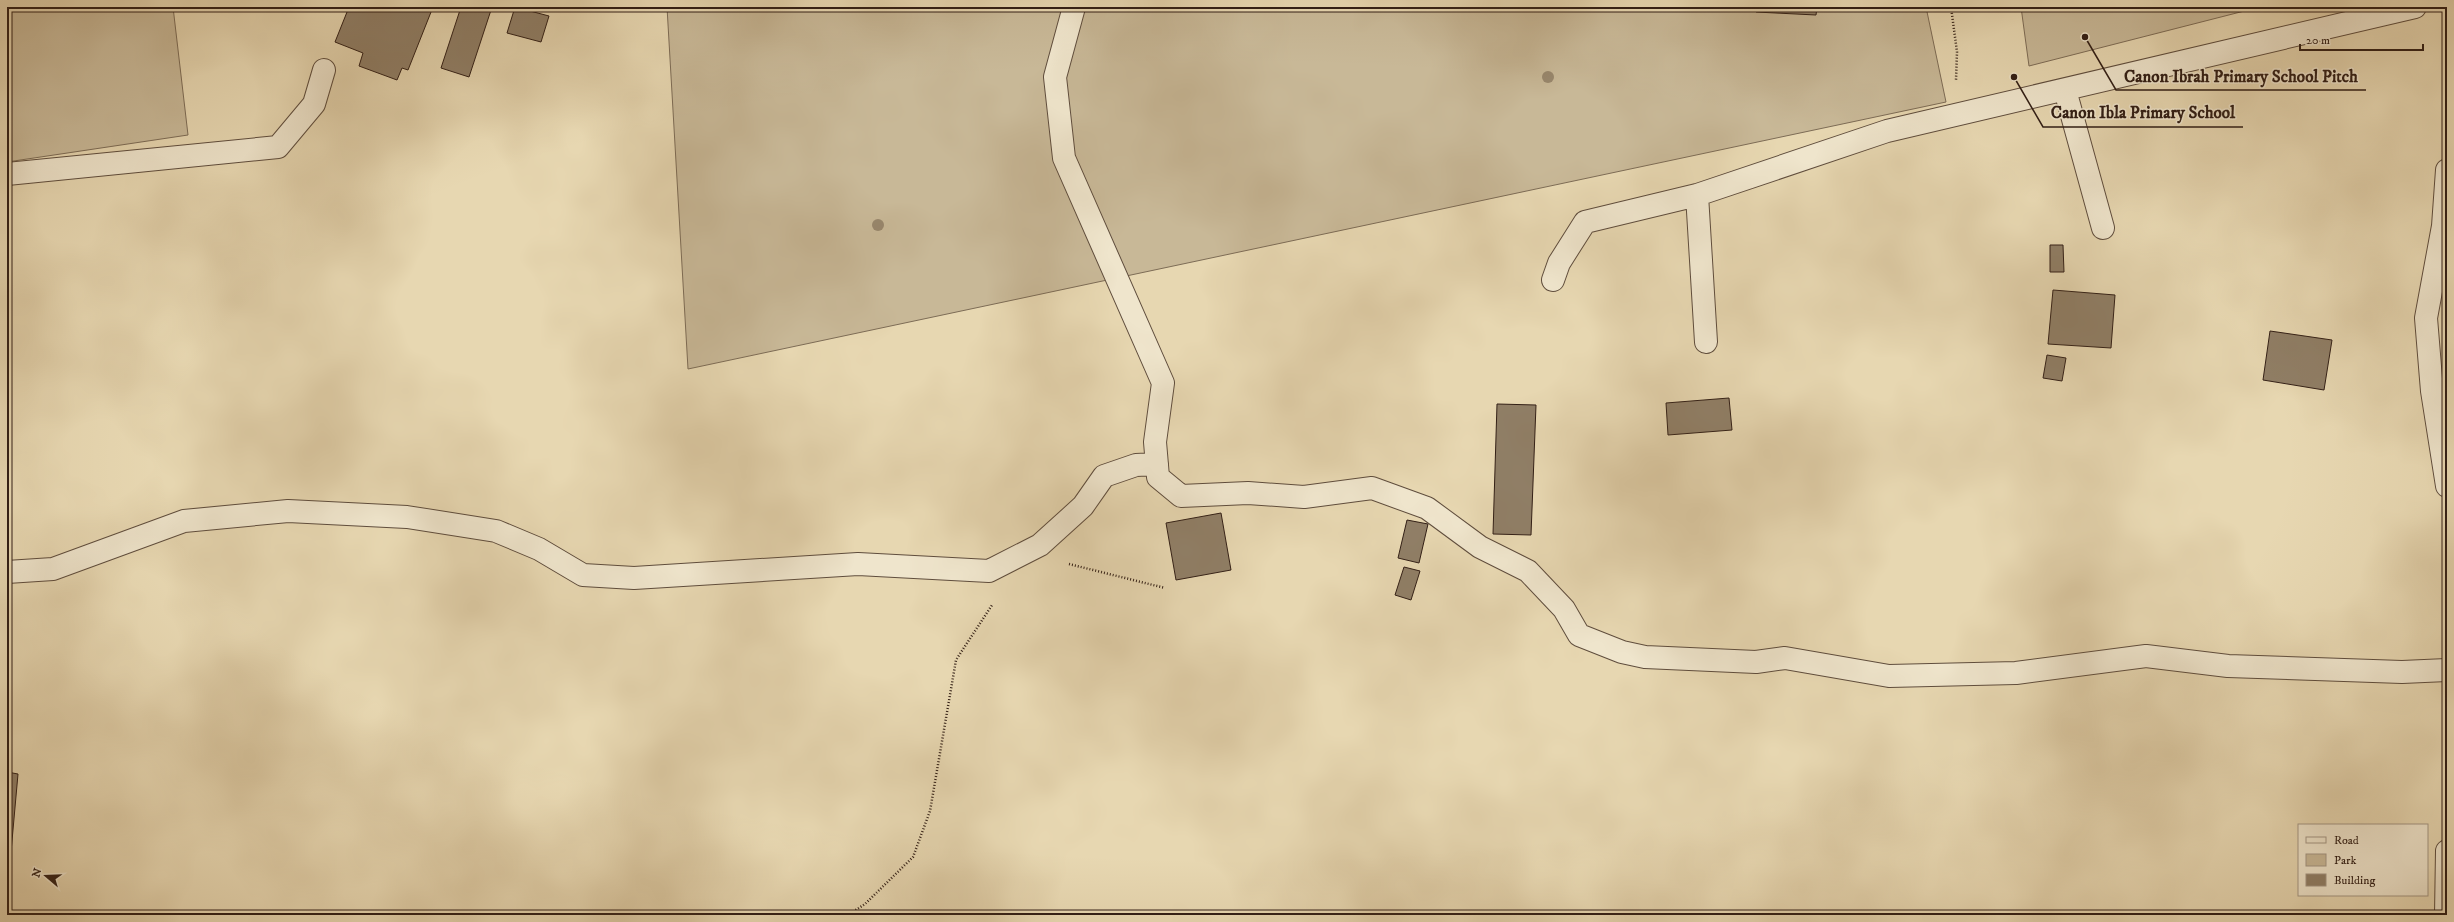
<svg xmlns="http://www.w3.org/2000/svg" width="2454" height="922" font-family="'IM FELL DW Pica',serif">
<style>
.green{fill:#c8b897;stroke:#7d6c56}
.building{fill:#907f67;stroke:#321f16}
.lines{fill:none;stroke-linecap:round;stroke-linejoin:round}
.street-casing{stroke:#5f4d3d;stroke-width:24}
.path{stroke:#321f16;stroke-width:2.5;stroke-dasharray:1 2;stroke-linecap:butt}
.street{stroke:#efe5cc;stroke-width:22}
.tree{fill:#98876d}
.leader{fill:none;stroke:#321f16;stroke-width:1.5}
.callout-dot{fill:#321f16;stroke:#efe5cc;stroke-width:1.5}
.callout-label{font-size:17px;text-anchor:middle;font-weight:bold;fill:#321f16;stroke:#efe5cc;stroke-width:3;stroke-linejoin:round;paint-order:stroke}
</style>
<rect width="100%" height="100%" fill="#e7d7b1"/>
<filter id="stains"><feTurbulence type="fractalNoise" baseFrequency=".005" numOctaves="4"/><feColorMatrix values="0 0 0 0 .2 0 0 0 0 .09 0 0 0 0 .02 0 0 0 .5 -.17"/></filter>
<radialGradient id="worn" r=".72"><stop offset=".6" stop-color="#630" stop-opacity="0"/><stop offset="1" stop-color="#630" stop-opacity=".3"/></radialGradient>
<path class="green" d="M7 7H173L188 135 7 162Z
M667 7H1926L1946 102 688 369Z
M2021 7H2260L2029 66Z"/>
<path class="building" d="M349 7 359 10 360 7H433L408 70 402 68 397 80 359 66 363 53 335 42Z
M461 7H492L469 77 441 68Z
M515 7 549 16 541 42 507 33Z
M1756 7H1817L1816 15 1756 12Z
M2050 245H2063L2064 272H2050Z
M2053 290 2115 295 2111 348 2048 344Z
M2270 331 2332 340 2324 390 2263 380Z
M2047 355 2066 358 2062 381 2043 378Z
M1729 398 1732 430 1668 435 1666 403Z
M1497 404 1536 405 1531 535 1493 534Z
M1221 513 1231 570 1176 580 1166 523Z
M1407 520 1428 524 1419 563 1398 558Z
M1404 567 1420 571 1411 600 1395 595Z
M7 772 18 774 11 852H7Z"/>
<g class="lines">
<defs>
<path id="street" d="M1074 7 1055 77 1064 158 1163 383 1155 442 1158 477 1181 496 1248 493 1304 497 1372 488 1427 508 1480 547 1528 571 1564 609 1579 635 1622 652 1645 657 1756 662 1785 658 1889 676 2016 673 2146 656 2228 666 2402 672 2447 670
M2065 90 2103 228
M2447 170 2443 226 2426 318 2432 391 2447 486
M7 174 278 147 314 104 324 70
M1697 195 1706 342
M1553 280 1559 263 1585 222 1697 195 1887 131 2415 7
M7 572 53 569 184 521 288 511 407 517 496 531 539 549 583 575 634 578 858 564 989 571 1040 545 1083 506 1104 476 1136 465 1157 464
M2446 915 2447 851"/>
</defs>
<use href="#street" class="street-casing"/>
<path class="path" d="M1951 7 1957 52 1956 80
M1069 564 1165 588
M848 915 865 904 913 857 930 811 956 660 992 605"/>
<use href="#street" class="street"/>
</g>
<g class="tree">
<circle cx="1548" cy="77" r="6"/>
<circle cx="878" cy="225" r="6"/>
</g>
<path class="leader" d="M2085 37L2116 90H2366M2014 77L2043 127H2243"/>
<g class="callout-dot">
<circle cx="2085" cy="37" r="4"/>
<circle cx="2014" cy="77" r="4"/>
</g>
<g class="callout-label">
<text x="2241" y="82">Canon Ibrah Primary School Pitch</text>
<text x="2143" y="118">Canon Ibla Primary School</text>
</g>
<rect width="2454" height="922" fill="none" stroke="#e7d7b1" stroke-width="24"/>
<rect x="8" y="8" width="2438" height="906" fill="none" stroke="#321f16" stroke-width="2"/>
<rect x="12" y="12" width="2430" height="898" fill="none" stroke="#321f16"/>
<rect x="2298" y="824" width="130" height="72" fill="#efe5cc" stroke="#a39683"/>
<rect x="2306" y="837" width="20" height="6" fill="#efe5cc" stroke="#a39683"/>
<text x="2334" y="844" font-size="12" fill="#321f16">Road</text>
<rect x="2306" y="854" width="20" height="12" fill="#c8b897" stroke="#a39683"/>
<text x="2334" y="864" font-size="12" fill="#321f16">Park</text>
<rect x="2306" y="874" width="20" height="12" fill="#907f67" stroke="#a39683"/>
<text x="2334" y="884" font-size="12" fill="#321f16">Building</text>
<g transform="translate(46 876) rotate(289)" stroke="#efe5cc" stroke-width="3" paint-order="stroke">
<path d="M0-3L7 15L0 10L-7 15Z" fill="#321f16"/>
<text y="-6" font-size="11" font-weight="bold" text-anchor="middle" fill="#321f16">N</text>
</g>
<path d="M2300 44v6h123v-6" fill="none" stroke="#321f16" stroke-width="2"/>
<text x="2306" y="44" font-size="12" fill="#321f16" stroke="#efe5cc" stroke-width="3" paint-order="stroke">20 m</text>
<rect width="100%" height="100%" filter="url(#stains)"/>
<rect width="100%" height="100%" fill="url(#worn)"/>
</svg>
